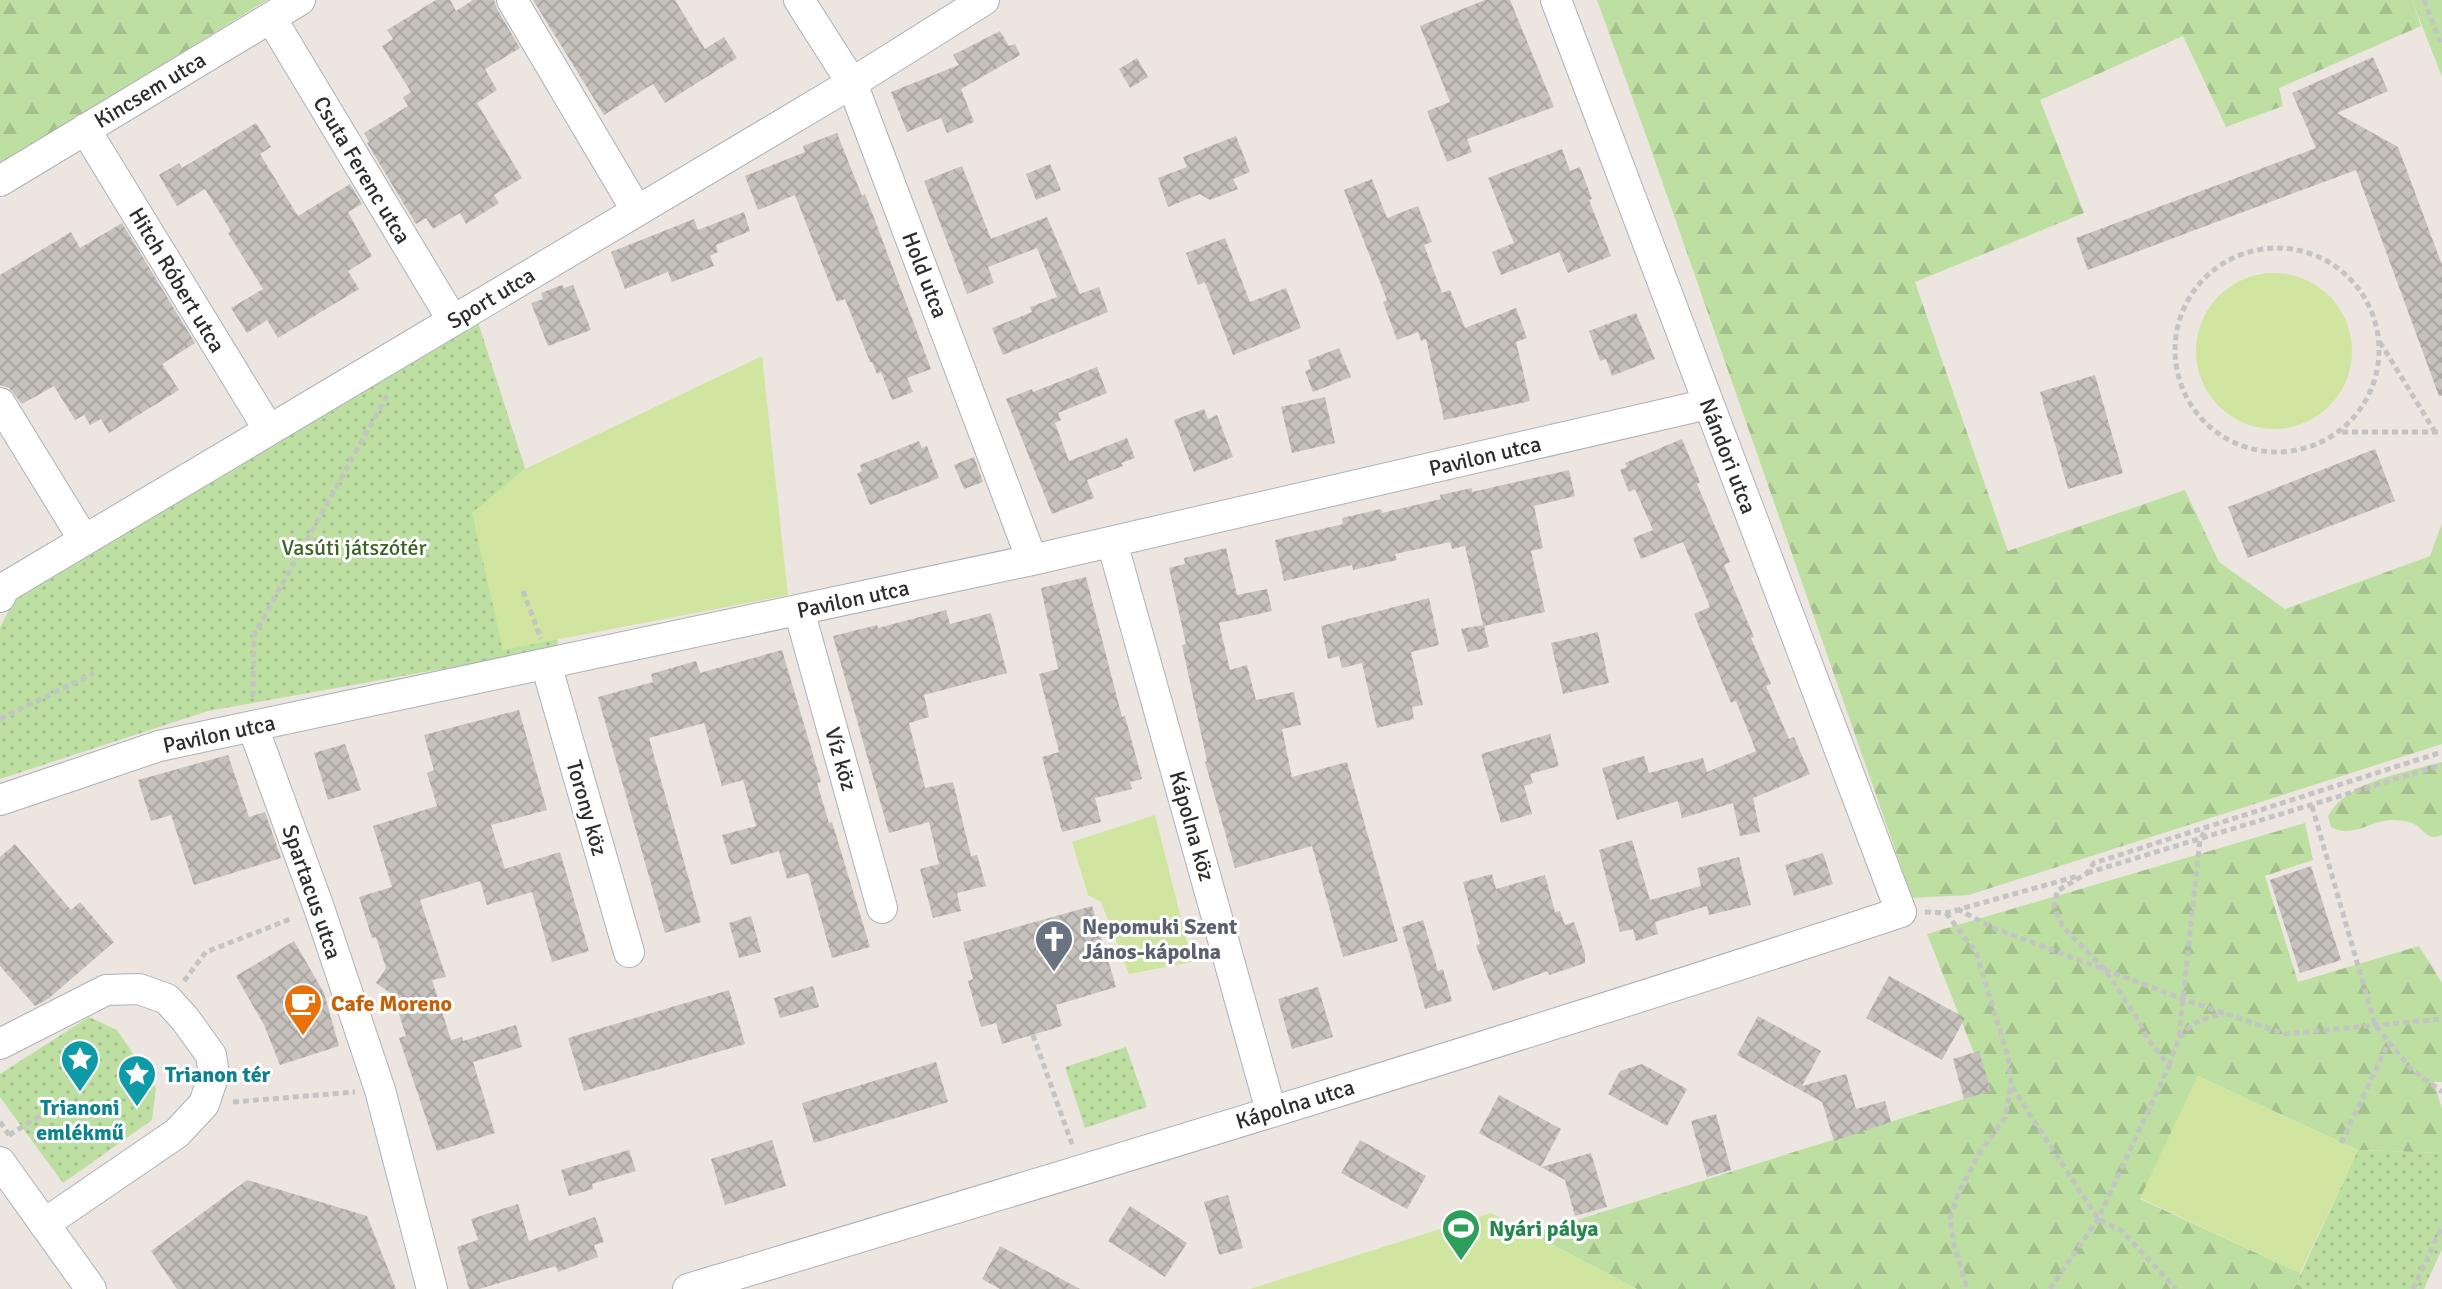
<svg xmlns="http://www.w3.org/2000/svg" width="2442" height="1289" font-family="Signika,sans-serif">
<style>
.grass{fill:#bedfa2}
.forest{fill:url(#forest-firs)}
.park{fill:url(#park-dots)}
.pitch{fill:#d0e59f}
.building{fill:url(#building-cross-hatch)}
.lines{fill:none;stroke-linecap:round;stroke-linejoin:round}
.minor-casing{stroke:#adb0b8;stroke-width:32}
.path{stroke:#c4c4c4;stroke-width:5;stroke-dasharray:6 4;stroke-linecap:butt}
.minor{stroke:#fff;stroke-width:30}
.labels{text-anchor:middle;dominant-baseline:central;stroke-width:6;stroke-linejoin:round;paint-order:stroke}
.street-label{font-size:22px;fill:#2d2d2d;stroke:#fff}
.park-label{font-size:22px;fill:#386521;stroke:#fff}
.worship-label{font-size:22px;font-weight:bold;fill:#5b616d;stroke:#fff;text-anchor:start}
.food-label{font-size:22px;font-weight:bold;fill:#c56008;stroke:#fff;text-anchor:start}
.culture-label{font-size:22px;font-weight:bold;fill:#0d838f;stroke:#fff;text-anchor:start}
.leisure-label{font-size:22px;font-weight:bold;fill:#27864d;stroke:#fff;text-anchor:start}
</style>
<defs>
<pattern id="forest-firs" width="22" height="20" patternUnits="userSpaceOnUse" patternTransform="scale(2)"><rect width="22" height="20" fill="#bedfa2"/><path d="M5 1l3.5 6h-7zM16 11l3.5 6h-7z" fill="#a4c08c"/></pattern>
<pattern id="park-dots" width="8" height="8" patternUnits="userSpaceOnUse" patternTransform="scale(2)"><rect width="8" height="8" fill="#bedfa2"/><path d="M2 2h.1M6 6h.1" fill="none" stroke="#a4c08c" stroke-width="1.8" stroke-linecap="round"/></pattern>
<pattern id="building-cross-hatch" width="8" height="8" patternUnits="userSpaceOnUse" patternTransform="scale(2)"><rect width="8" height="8" fill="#c6c1bc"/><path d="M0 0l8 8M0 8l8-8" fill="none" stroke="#aaa6a2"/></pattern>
</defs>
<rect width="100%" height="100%" fill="#ede6e0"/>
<path class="grass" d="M2412 0H2442V77Z"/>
<path class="forest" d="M0 0H267L0 165Z
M1597 0H2412L2421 26 2279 88 2283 106 2226 127 2183 36 2040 100 2084 213 1915 282 2008 551 2185 490 2219 562 2285 609 2430 556 2442 523V744L1969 895 1912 898 1648 141Z
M2442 762V835C2428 841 2426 832 2416 825 2411 821 2398 820 2392 820 2372 820 2351 839 2331 827L2328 816C2348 780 2404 773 2442 762Z
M2305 823 2313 860 2265 876 2298 982 2419 946 2442 983V1082H2434L2442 1109V1153L2358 1150 2198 1076 2140 1199 2300 1273 2297 1284 2306 1289H1637L1532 1234 1989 1091 1927 934Z"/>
<path class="park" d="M477 319 524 465 559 648 208 711 0 779V628L15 597Z
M89 1017 117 1030 156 1088 152 1120 63 1183 0 1097V1074Z
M1126 1047 1147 1107 1085 1128 1065 1067Z
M2358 1150 2442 1153V1249L2424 1289H2306L2296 1284Z"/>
<path class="pitch" d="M2196 351a78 78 0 1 1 156 0a78 78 0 1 1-156 0Z
M762 356 788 595 503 650 472 513 523 470Z
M1155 815 1192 962 1129 974 1101 902 1088 895 1072 842Z
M2198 1076 2358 1150 2300 1273 2140 1198Z
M1491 1213 1637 1289H1250Z"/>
<path class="building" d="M436 0H450L456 11 473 0H494L497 9 520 48 485 69 497 90 477 103 522 178 494 195 499 203 466 224 460 213 433 229 426 218 416 224 367 143 369 142 364 133 408 106 403 97 411 92 382 46 393 39 387 30Z
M533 0H675L705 49 724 37 737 58 665 103 653 84 604 115Z
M1485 0H1510L1554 107 1467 139 1472 152 1447 162 1427 111 1450 102 1420 26Z
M1000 31 1009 46 1015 44 1020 55 961 89 974 122 947 133 941 118 907 132 891 92 959 65 953 55Z
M2373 57 2388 91 2337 113 2398 147 2442 265V396H2439L2356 170 2088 270 2076 238 2316 148 2292 93Z
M1137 58 1148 77 1130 88 1119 69Z
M256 123 271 147 260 154 298 216 350 184 362 204 348 212 372 256 348 271 359 289 278 338 267 320 247 333 231 308 263 289 228 233 231 231 205 189 177 206 159 175 179 163 182 168Z
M837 133 862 196 865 194 931 369 907 378 913 392 892 400 881 372 877 374 872 362H870L845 299 837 302 795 195 758 210 745 176 805 152 803 146Z
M1236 136 1250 172 1233 179 1238 189 1210 200 1200 194 1168 207 1158 178 1187 167 1183 157Z
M1562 149 1570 171 1580 167 1592 199 1589 200 1611 256 1568 273 1559 252 1501 275 1492 252 1514 243 1488 178Z
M1050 164 1061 190 1036 200 1026 174Z
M962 166 991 239 1047 217 1080 294 1099 287 1108 312 1003 355 992 328 1032 312 1030 307 1057 297 1037 248 988 267 994 283 967 294 924 181Z
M1372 179 1387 218 1418 206 1432 242 1424 245 1442 293 1450 290 1465 328 1516 308 1527 338 1516 342 1530 401 1444 420 1426 339 1421 341 1418 332 1397 340 1383 302 1387 300 1344 190Z
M744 212 750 231 716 245 718 252 710 256 714 266 672 282 668 272 625 289 611 252 694 219 698 230Z
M122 223 195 343 162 364 179 390 109 433 101 419 90 425 84 415 75 420 54 386 22 404 9 388 0 385V275L71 232 80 248Z
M1225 238 1250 302 1286 288 1301 328 1233 355 1205 282 1198 285 1186 253Z
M562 285 564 288 573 285 591 330 548 346 531 303 543 299 541 293Z
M1636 313 1655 359 1612 376 1606 359 1600 361 1589 331Z
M1339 348 1351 377 1313 392 1305 371 1311 369 1308 360Z
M1097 367 1107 393 1058 413 1061 420 1055 423 1069 461 1127 438 1135 458 1121 463 1123 466 1087 480 1094 498 1052 514 1006 399 1032 389 1033 392Z
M2095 375 2123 473 2068 489 2040 392Z
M1325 397 1335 443 1292 453 1281 407Z
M1204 409 1208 419 1217 415 1233 457 1194 472 1174 420Z
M1682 439 1700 482 1697 484 1730 562 1724 565 1754 637 1751 638 1771 684 1766 686 1789 739 1794 737 1810 774 1753 798 1760 832 1740 836 1733 803 1682 818 1678 801 1617 820 1602 768 1644 756 1649 773 1703 758 1707 772 1756 751 1736 701 1731 703 1694 614 1710 607 1683 542 1641 559 1633 538 1653 530 1635 489 1629 492 1620 470 1627 467 1625 463Z
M919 441 922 448 927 446 939 478 870 505 857 474 862 471 860 465Z
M2375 449 2395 501 2248 558 2228 507Z
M974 457 983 482 964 489 954 465Z
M1569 470 1575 496 1534 506 1543 548 1531 551 1545 612 1484 626 1489 647 1468 652 1461 629 1483 625 1465 546 1452 549 1450 542 1395 554 1397 560 1353 570 1352 565 1284 581 1275 540 1343 524 1342 518 1381 509 1382 513 1441 499 1440 495 1472 488V492Z
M1226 548 1237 595 1267 589 1272 611 1219 623 1230 670 1247 665 1256 700 1294 692 1301 725 1282 729 1292 777 1347 762 1398 941 1343 957 1312 846 1235 868 1205 762 1207 761 1182 645 1186 644 1169 568 1185 564 1184 558Z
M1086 577 1122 717 1125 716 1142 779 1130 782 1132 789 1095 798 1101 822 1062 832 1042 757 1059 752 1039 674 1058 669 1041 588Z
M1429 598 1439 645 1411 652 1423 705 1412 707 1414 719 1377 728 1362 663 1342 668 1339 656 1328 659 1321 626Z
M946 610 950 624 991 613 1007 673 924 695 929 717 909 723 925 788 953 782 971 856 977 855 986 886 957 893 961 911 933 918 920 869 939 864 929 822 889 833 833 636 877 625 878 628Z
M1598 632 1609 683 1563 694 1551 643Z
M782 650 821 782 817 783 829 823 832 822 870 947 832 958 808 873 787 879 779 851 731 865 722 835 756 826 743 780 722 786 704 723 649 738 701 922 665 933 598 697 653 682 651 674 696 661 700 673Z
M519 710 547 810 491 825 505 869 560 852 589 951 552 962 532 892 487 905 480 881 420 900 446 977 432 980 451 1040 462 1037 463 1041 516 1025 522 1047 473 1062 495 1133 437 1151 399 1038 406 1036 393 995 376 983 386 968 376 937 372 938 359 897 392 887 373 826 437 806 427 773 434 770 424 735Z
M1550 734 1559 766 1530 774 1533 783 1524 786 1532 814 1501 823 1481 754Z
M345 744 361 790 328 800 314 753Z
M228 755 249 817 265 812 281 858 194 885 171 815 151 821 138 780Z
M1632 840 1650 900 1701 886 1697 868 1739 857 1751 905 1709 915 1707 906 1655 922 1658 934 1636 941 1633 929 1620 932 1599 850Z
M15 844 71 910 80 902 114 942 48 999 35 1006 0 966V857Z
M1823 853 1833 884 1794 896 1785 865Z
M2311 866 2341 960 2300 973 2270 880Z
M1492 874 1496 889 1545 875 1555 912 1560 911 1565 925 1574 922 1585 954V963L1549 975 1548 971 1493 991 1476 945 1480 944 1463 882Z
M1092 906 1116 987 1056 1005 1062 1026 1002 1044 996 1023 981 1027 968 981 973 979 963 942Z
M751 916 761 952 739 958 729 923Z
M1423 920 1438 971 1443 969 1452 1001 1425 1009 1402 927Z
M294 941 324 993 339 1046 280 1065 264 1025 236 976Z
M1889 976 1965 1018 1942 1060 1866 1018Z
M813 986 819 1007 780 1018 774 998Z
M1318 987 1333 1037 1292 1049 1278 999Z
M729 990 745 1044 584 1091 568 1038Z
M1758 1016 1821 1051 1802 1086 1846 1074 1856 1109 1885 1101 1891 1122 1834 1141 1822 1102 1737 1055Z
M1979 1051 1991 1091 1964 1099 1953 1059Z
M936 1062 948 1102 814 1143 802 1103Z
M1642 1064 1687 1089 1667 1126 1608 1094 1620 1071Z
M1499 1095 1561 1129 1541 1167 1479 1133Z
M1716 1114 1731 1170 1707 1177 1691 1121Z
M772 1140 786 1186 725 1205 711 1159Z
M1360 1140 1426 1176 1407 1209 1341 1173Z
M629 1150 636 1171 592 1184 593 1189 569 1196 561 1170Z
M1591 1153 1607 1207 1575 1216 1565 1180 1541 1167Z
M247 1180 367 1216 396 1289H177L151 1251Z
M1228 1195 1243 1248 1219 1255 1204 1202Z
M518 1204 529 1241 595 1217 604 1242 594 1245 598 1257 558 1272 556 1266 479 1289H469L457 1247 478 1240 471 1219Z
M1130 1206 1187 1243 1165 1277 1108 1241Z
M1000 1246 1080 1289H1000L982 1279Z"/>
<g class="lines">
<defs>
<path id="minor" d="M512 0 637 211
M799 0 852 83 1032 560
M271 18 453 321
M85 129 269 430
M0 181 300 0
M0 403 84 540
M1112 542 1271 1111
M0 597 4 588 852 83 984 0
M799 610 882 908
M546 664 629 952
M253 727 319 908 380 1090 432 1289
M0 800 159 746 1032 560 1708 404
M0 1044 106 990 139 989 167 999 185 1019 211 1055 214 1074 204 1104 177 1133 44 1224
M0 1162 91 1289
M688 1289C1093 1167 1499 1045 1901 912L1556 0"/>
</defs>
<use href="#minor" class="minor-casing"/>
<path class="path" d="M2424 0 2442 47
M2175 350a102 102 0 1 1 204 0a102 102 0 1 1-204 0Z
M2380 342 2435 432
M2342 432H2442
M523 591 541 639
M253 697 254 635 388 394
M0 719 94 673
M2312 806 2375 1025 2411 1069 2442 1092
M2087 873 2442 765
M1957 909 1994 928 2183 999 2285 1034 2442 1019
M1925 912 1946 913 2078 876
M1946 913 1976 952 2008 1057 2011 1084 2005 1118 1980 1152 1958 1194 1950 1218 1954 1245 1967 1289
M184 981 206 952 293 918
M1033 1035 1073 1147
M2179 1036 2200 839 2207 828
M2169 1066C2180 1031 2187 1021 2224 1014
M2012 1087 2098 1219 2122 1231 2176 1289
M233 1102 355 1092
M0 1122 9 1135
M9 1135 40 1116
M2341 1143 2389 1042
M2050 1289 2098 1219 2169 1066 2147 1038 2137 1018 2105 970 2063 927 2054 908 2057 891 2086 874 2094 863 2442 752
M2413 1289 2442 1226"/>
<use href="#minor" class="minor"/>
</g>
<defs>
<symbol id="church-pin" viewBox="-11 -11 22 30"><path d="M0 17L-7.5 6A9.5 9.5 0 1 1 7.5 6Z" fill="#6b7280" stroke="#fff"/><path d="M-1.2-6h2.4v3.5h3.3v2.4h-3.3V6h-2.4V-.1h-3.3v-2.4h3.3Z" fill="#fff"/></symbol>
<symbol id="cafe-pin" viewBox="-11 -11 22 30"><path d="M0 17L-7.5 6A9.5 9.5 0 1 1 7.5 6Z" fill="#e8710a" stroke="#fff"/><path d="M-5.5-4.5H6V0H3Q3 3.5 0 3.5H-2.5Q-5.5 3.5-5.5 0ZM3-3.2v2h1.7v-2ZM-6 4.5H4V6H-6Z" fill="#fff"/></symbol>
<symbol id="sight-pin" viewBox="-11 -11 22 30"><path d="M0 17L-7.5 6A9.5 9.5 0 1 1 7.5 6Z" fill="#0f9aa8" stroke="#fff"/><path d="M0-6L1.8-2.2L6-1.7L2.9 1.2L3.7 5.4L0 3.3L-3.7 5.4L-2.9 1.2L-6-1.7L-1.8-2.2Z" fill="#fff"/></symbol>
<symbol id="stadium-pin" viewBox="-11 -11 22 30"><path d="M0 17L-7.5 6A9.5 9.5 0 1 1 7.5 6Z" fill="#2e9e5b" stroke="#fff"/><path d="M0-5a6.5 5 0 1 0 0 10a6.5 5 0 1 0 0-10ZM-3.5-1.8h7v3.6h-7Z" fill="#fff"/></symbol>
</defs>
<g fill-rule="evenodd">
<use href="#church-pin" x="1032" y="917" width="44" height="60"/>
<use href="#cafe-pin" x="281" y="981" width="44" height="60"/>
<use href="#sight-pin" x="58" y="1037" width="44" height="60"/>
<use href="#sight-pin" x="115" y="1052" width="44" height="60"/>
<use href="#stadium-pin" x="1439" y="1206" width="44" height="60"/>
</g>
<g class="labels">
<g class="street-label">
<text transform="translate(150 90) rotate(-31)">Kincsem utca</text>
<text transform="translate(362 170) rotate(59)">Csuta Ferenc utca</text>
<text transform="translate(925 275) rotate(69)">Hold utca</text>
<text transform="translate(177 280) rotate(59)">Hitch Róbert utca</text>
<text transform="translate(491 298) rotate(-31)">Sport utca</text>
<text transform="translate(1485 456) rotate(-13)">Pavilon utca</text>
<text transform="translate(1728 456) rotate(69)">Nándori utca</text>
<text transform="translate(853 599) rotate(-12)">Pavilon utca</text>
<text transform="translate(219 734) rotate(-12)">Pavilon utca</text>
<text transform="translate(841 759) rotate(74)">Víz köz</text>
<text transform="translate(587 808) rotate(74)">Torony köz</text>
<text transform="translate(1192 826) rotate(74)">Kápolna köz</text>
<text transform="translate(312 892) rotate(71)">Spartacus utca</text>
<text transform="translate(1295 1104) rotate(-17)">Kápolna utca</text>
</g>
<g class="park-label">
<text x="354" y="547">Vasúti játszótér</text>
</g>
<g class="worship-label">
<text x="1082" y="926">Nepomuki Szent<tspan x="1082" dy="25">János-kápolna</tspan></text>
</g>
<g class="food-label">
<text x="331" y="1003">Cafe Moreno</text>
</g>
<g class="culture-label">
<text x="165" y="1074">Trianon tér</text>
<text x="80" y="1107" text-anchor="middle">Trianoni<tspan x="80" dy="25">emlékmű</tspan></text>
</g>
<g class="leisure-label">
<text x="1489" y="1228">Nyári pálya</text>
</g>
</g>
</svg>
